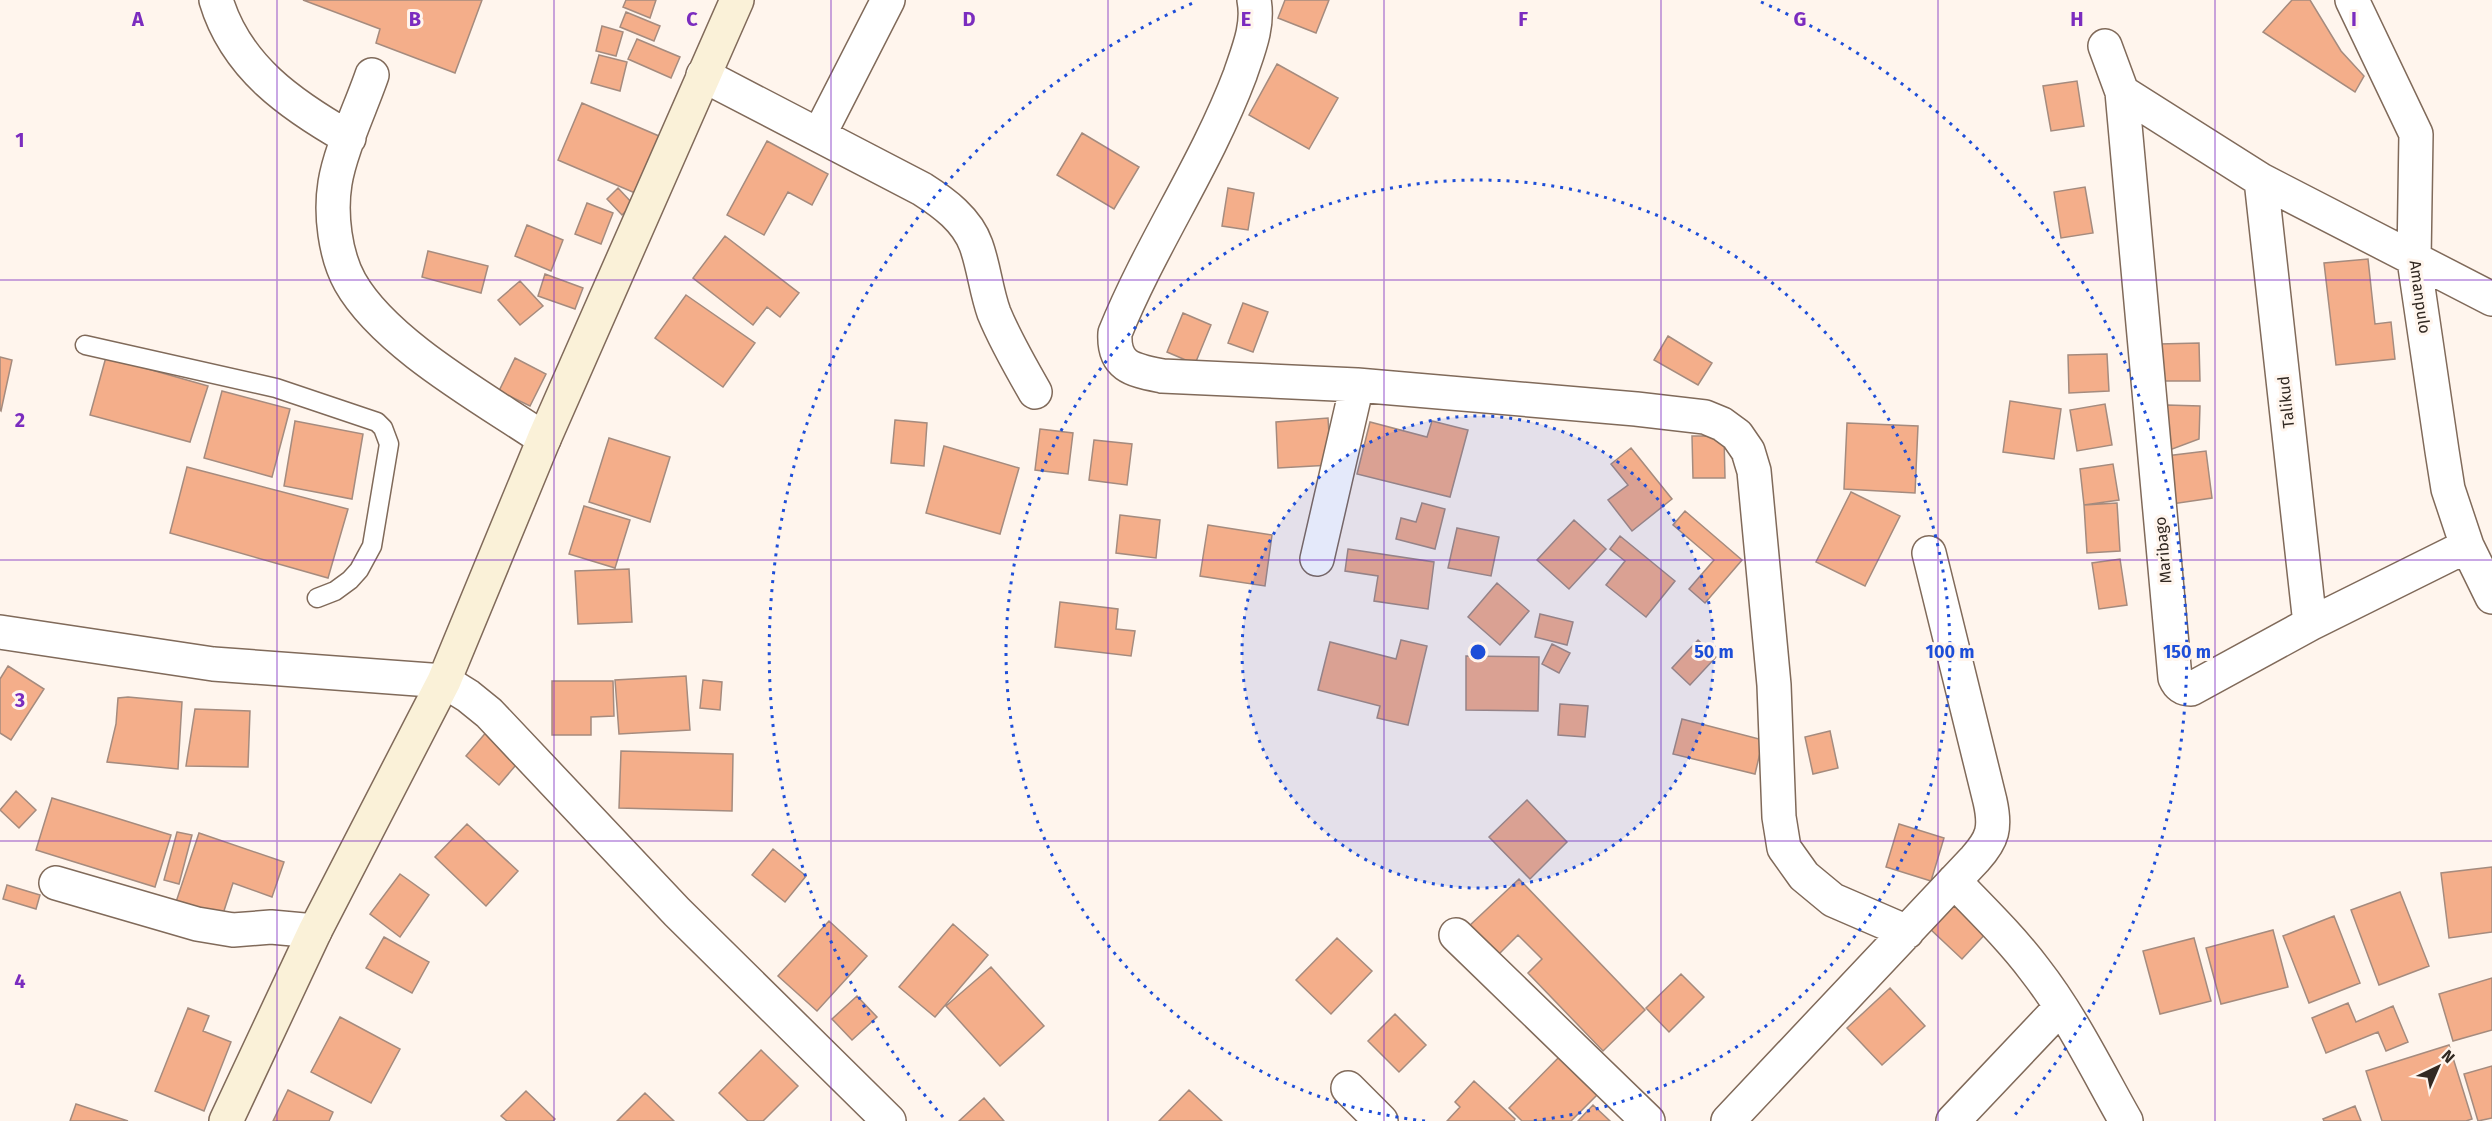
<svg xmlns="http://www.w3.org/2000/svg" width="2492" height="1121" font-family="'Fira Sans',sans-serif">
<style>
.building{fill:#f4ae8a;stroke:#a58b7e;stroke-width:1.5}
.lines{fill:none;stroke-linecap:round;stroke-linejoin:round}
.lane-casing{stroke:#806a5a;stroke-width:21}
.street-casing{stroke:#806a5a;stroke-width:36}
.secondary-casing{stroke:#806a5a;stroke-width:36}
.lane{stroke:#fff;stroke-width:18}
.street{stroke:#fff;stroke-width:33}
.secondary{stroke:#faf1d8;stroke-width:33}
.grid{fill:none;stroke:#7b2cbf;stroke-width:1.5;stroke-opacity:0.55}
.ring{fill:none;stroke:#1d4ed8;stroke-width:3;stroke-dasharray:3 6}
.labels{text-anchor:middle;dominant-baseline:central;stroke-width:6;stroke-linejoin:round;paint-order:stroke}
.street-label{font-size:16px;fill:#322922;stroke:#fff5ed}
.grid-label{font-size:20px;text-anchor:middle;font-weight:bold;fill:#7b2cbf;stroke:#fff5ed;stroke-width:6;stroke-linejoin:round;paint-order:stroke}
.centre{fill:#1d4ed8;stroke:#fff5ed;stroke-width:3}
.ring-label{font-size:18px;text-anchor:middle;font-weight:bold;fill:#1d4ed8;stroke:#fff5ed;stroke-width:6;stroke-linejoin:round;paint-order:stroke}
</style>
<rect width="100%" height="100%" fill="#fff5ed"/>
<path class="building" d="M303 0H482L455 73 376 43 380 29Z
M626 0H656L650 18 623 7Z
M1285 0H1329L1316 33 1278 18Z
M2292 0H2310L2341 51 2364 76 2355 92 2263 32Z
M626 12 660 26 654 41 620 27Z
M602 26 623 32 616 56 596 51Z
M637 39 680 57 671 78 628 59Z
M599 55 627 62 620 91 591 83Z
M1277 64 1338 98 1309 149 1249 115Z
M2077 81 2084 126 2051 131 2043 86Z
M582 103 659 136 635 193 558 160Z
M1082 133 1139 167 1114 209 1057 175Z
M767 141 828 174 812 205 788 192 764 235 727 215Z
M2085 187 2093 233 2061 238 2054 192Z
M618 188 633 204 622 215 607 199Z
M1228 188 1254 193 1248 230 1222 226Z
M587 203 613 213 601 244 575 234Z
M527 225 563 240 551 271 515 256Z
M725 236 799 293 780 317 767 307 753 325 693 278Z
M428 251 488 266 481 293 422 277Z
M2368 259 2375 324 2391 322 2395 359 2336 365 2324 263Z
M545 274 583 288 575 309 538 296Z
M520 281 543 306 520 325 498 300Z
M686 295 755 343 723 387 655 338Z
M1243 303 1268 312 1253 352 1228 343Z
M1183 313 1211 325 1195 364 1167 352Z
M1668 336 1712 363 1698 385 1654 360Z
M2199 343 2200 381H2160L2159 344Z
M2107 354 2109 391 2069 393 2068 355Z
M0 357 12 360 1 411 0 410Z
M106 357 208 386 190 442 90 415Z
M515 358 546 374 530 406 499 391Z
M222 391 290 409 272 477 204 458Z
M2010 401 2061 409 2054 459 2003 452Z
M2105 404 2112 445 2077 451 2070 410Z
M2167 405 2200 406 2199 439 2167 451Z
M1328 418 1331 465 1278 468 1276 422Z
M895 420 927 423 924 466 891 463Z
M295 421 363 434 352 499 284 486Z
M1432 421 1468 430 1450 497 1357 474 1370 422 1427 437Z
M1847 423 1918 426 1915 493 1844 489Z
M1040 429 1073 433 1068 474 1035 470Z
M1692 436H1724L1725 478H1693Z
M609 438 670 457 650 522 589 502Z
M1094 440 1132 444 1127 485 1089 480Z
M944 446 1019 468 1000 534 926 513Z
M1631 448 1672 499 1632 531 1608 500 1628 485 1611 464Z
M2206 451 2212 498 2172 504 2166 456Z
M2113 464 2119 500 2084 505 2080 469Z
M187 467 348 509 328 578 170 533Z
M1851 492 1900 516 1865 586 1816 562Z
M1422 503 1445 509 1435 549 1396 539 1401 518 1416 522Z
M2117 503 2120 551 2087 553 2084 505Z
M584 506 630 520 615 568 569 554Z
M1685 511 1742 560 1705 603 1689 589 1714 560 1673 525Z
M1120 515 1160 520 1156 558 1116 553Z
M1574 520 1606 549 1569 589 1537 560Z
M1208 525 1272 535 1265 586 1200 576Z
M1457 528 1499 537 1491 576 1448 568Z
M1620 536 1675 581 1646 617 1606 585 1625 561 1610 549Z
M1348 549 1434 562 1428 609 1374 601 1378 576 1345 571Z
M2120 559 2127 605 2099 609 2092 563Z
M629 569 632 622 578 624 575 571Z
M1497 583 1529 611 1500 645 1468 617Z
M1060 602 1118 609 1116 629 1135 631 1131 656 1055 647Z
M1540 614 1573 622 1567 645 1535 637Z
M1401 640 1427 646 1408 725 1377 718 1380 706 1318 690 1330 642 1396 659Z
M1698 640 1716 657 1690 685 1672 668Z
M1552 644 1570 653 1559 673 1542 664Z
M1466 656 1539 657 1538 711 1466 710Z
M8 666 44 689 11 740 0 733V679Z
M686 676 690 730 619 734 615 680Z
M703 680 722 682 720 710 700 708Z
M552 681H613L614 716 591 717V735H552Z
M128 697 182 702 178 769 107 762 116 724 118 698Z
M1560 704 1588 706 1585 737 1558 735Z
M195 709 250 711 248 767 186 766Z
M1682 719 1763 740 1755 774 1673 754Z
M488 730 521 759 499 785 466 756Z
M1830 731 1838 768 1813 774 1805 737Z
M621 751 733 754 732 811 619 808Z
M16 791 36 810 19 828 0 810Z
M52 798 171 835 155 887 36 850Z
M1527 800 1567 842 1530 879 1489 837Z
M467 824 518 871 486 906 435 857Z
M1899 824 1944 838 1931 881 1886 867Z
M177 832 192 835 179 884 164 880Z
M199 833 284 862 272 897 233 883 221 920 175 905Z
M773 849 806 876 785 902 752 875Z
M2492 867V932L2449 938 2441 873Z
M400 874 429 895 400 937 370 914Z
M1519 879 1645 1010 1603 1051 1528 973 1542 959 1518 935 1497 956 1468 927Z
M7 885 40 895 36 909 3 899Z
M2400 892 2429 966 2379 985 2351 910Z
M1956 899 1989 930 1962 959 1929 928Z
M2334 916 2360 983 2309 1003 2283 936Z
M829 921 867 956 817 1011 778 976Z
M953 924 988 955 935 1017 899 987Z
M2273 930 2288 987 2221 1004 2206 948Z
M384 937 429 962 412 993 366 968Z
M1337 938 1372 971 1331 1014 1296 980Z
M2194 938 2211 1001 2160 1014 2143 951Z
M991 967 1044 1026 1000 1066 946 1006Z
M1681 974 1704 997 1669 1032 1646 1008Z
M2492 978V1030L2453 1041 2439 994Z
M1890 988 1925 1026 1882 1065 1847 1028Z
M857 996 877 1017 852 1040 832 1019Z
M2348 1003 2356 1022 2393 1006 2408 1042 2386 1051 2378 1032 2326 1053 2312 1018Z
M188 1008 209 1016 203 1031 231 1042 204 1111 155 1091Z
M1395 1014 1426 1045 1399 1072 1368 1041Z
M340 1017 400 1049 371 1103 311 1072Z
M2449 1045 2472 1119 2466 1121H2382L2366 1071Z
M761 1050 798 1086 763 1121H748L719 1093Z
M1564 1052 1603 1089 1571 1121H1522L1509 1108Z
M2492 1066V1118L2478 1121 2464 1074Z
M1474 1081 1515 1119 1514 1121H1447L1460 1107 1455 1102Z
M288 1090 333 1112 329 1121H273Z
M1189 1090 1222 1121H1159Z
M526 1091 555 1119 553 1121H507L501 1116Z
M645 1093 674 1121H617Z
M984 1098 1004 1121H959Z
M76 1104 128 1121H70Z
M1593 1105 1610 1121H1578Z
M2355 1106 2361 1121H2324L2323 1119Z"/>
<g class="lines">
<defs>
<path id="lane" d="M85 345 276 388 377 422 383 428 389 444 372 546 359 570 350 580 335 591 317 598"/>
<path id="street" d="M216 0C236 67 291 105 349 138
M1254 0C1259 26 1248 51 1240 75 1206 165 1151 244 1115 333 1113 367 1133 370 1162 376L1357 385 1636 409 1705 417 1722 424 1737 435 1748 451 1754 471 1774 685 1779 817 1784 848 1804 876 1833 900 1907 932
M2352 0 2416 134 2414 260 2442 451 2448 489 2467 546 2492 597
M2105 46 2122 92 2175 678C2178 685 2182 689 2191 689L2310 624 2467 546
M372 75C361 107 340 151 335 183 330 214 335 255 350 282 385 344 485 399 544 439
M703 75 922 189C944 203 967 220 976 245 984 267 986 291 994 313 1005 340 1020 366 1035 392
M2122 92 2261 180 2492 299
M819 135 888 0
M2261 180 2310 624
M1317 559 1357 385
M0 632 213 664 444 681 468 696 489 713 677 912 889 1121
M1954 881C1982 910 2011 938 2035 970 2071 1016 2097 1070 2126 1121
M56 883 197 924 233 930 271 927 315 931
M1456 935 1648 1121
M1348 1088 1381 1121
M1728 1121 1975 859C1993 839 1996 828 1990 801L1929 553
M1953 1121 2061 1007"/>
<path id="secondary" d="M226 1121 315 931 444 681 544 439 737 0"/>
</defs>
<use href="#lane" class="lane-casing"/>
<use href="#street" class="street-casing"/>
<use href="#secondary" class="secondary-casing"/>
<use href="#lane" class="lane"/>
<use href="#street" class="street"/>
<use href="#secondary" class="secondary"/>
</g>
<path class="grid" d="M277 0V1121M554 0V1121M831 0V1121M1108 0V1121M1384 0V1121M1661 0V1121M1938 0V1121M2215 0V1121M0 280H2492M0 560H2492M0 841H2492"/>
<circle cx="1478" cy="652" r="236" fill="#1d4ed8" fill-opacity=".12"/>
<g class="ring">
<circle cx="1478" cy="652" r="236"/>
<path d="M1425 1121A472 472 0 1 1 1531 1121"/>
<path d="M943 1117A709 709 0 0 1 1195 2M1761 2A709 709 0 0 1 2013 1117"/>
</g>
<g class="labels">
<g class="street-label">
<text transform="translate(2420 297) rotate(82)">Amanpulo</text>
<text transform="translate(2286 402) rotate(-96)">Talikud</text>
<text transform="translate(2163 550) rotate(-95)">Maribago</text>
</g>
</g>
<g class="grid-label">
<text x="138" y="26">A</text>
<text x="415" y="26">B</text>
<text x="692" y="26">C</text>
<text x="969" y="26">D</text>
<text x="1246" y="26">E</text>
<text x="1523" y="26">F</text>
<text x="1800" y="26">G</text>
<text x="2077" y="26">H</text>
<text x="2354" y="26">I</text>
<text x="20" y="147">1</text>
<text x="20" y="427">2</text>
<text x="20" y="707">3</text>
<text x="20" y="988">4</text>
</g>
<circle cx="1478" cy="652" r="9" class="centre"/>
<g class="ring-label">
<text x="1714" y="658">50 m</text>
<text x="1950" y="658">100 m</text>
<text x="2187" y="658">150 m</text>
</g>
<g transform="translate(2438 1067) rotate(44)" stroke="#fff5ed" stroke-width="4.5" paint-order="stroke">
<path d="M0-4.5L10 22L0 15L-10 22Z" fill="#322922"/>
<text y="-9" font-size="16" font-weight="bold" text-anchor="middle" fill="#322922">N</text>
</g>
</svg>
